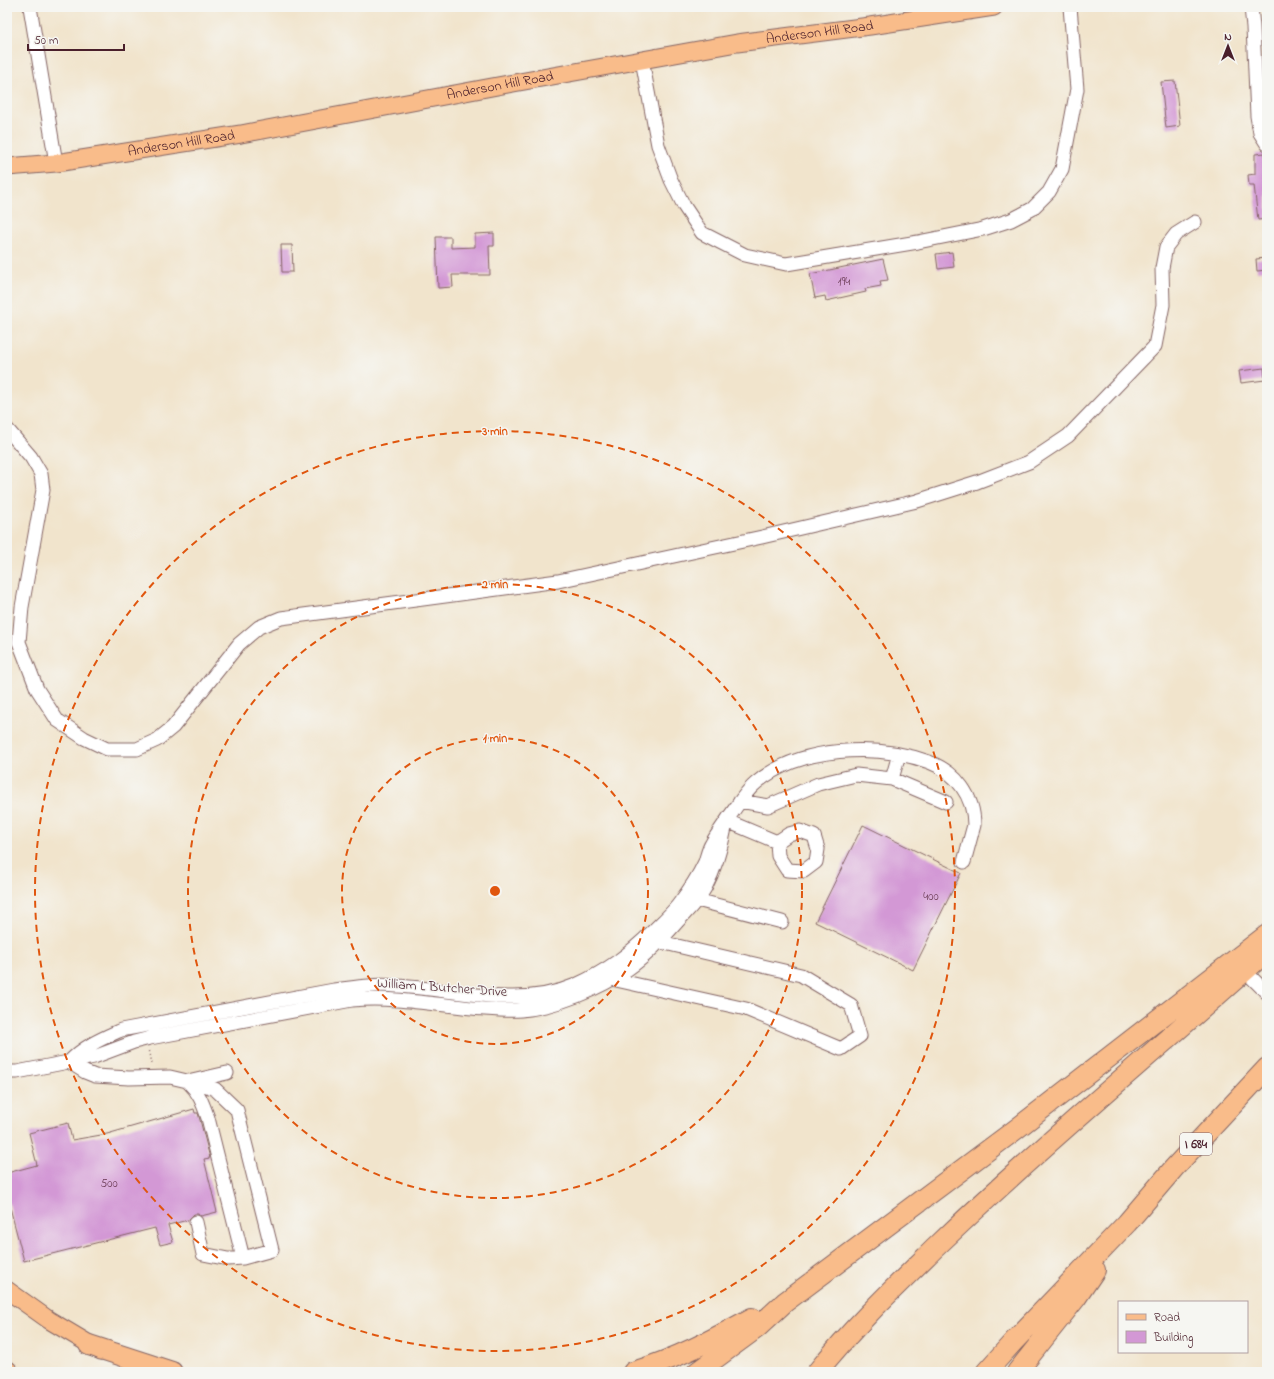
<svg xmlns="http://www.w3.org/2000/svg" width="1274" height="1379" font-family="'Indie Flower',sans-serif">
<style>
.building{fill:#d398d5}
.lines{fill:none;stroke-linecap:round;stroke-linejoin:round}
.minor-casing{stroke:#846463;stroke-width:15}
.major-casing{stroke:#846463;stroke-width:19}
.highway-casing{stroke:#846463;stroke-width:22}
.path{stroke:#846463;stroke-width:2.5;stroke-dasharray:1 3;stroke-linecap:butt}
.minor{stroke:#fff;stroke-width:13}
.major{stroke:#f9bc8a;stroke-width:17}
.highway{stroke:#f9bc8a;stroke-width:20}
.ring{fill:none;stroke:#e0560e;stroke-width:2;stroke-dasharray:7 5}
.labels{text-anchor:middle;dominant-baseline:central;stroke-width:3;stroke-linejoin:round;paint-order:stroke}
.number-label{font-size:12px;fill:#6c3d56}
.shield{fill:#f6f6f2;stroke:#7e6067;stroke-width:1}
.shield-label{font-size:13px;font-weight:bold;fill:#4a1f2b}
.street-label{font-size:14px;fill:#4a1f2b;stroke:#f6f6f2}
.centre{fill:#e0560e;stroke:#f6f6f2;stroke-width:2}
.ring-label{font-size:12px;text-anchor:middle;font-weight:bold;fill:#e0560e;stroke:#f6f6f2;stroke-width:3;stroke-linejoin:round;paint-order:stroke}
</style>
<rect width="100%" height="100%" fill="#f6f6f2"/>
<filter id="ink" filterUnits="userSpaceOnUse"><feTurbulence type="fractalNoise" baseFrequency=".025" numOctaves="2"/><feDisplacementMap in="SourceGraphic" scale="8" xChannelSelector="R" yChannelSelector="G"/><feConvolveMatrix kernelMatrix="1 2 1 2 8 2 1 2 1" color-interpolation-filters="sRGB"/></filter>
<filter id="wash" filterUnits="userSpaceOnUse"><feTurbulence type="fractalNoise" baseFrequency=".012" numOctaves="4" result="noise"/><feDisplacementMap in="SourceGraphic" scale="16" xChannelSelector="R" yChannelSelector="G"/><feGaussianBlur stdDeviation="0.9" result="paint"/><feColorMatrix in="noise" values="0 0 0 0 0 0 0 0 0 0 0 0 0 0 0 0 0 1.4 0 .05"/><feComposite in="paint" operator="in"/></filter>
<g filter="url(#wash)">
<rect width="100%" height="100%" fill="#f1e4cc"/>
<g id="blocks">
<path class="building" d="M1175 81 1180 126 1166 128 1161 82Z
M1265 153 1266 164H1267V219L1258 220 1254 185H1249L1248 175 1255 174V154Z
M494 233V246H489L490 275H452L453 287 438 288 436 237H451V248L475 247V234Z
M281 245H292L293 272H282Z
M952 252 954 267 938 269 936 254Z
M1267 258V270L1257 271 1256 259Z
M883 259 888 280 880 281 881 286 865 289 866 292 826 301 825 296 815 298 810 274Z
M1264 368 1265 380 1241 383 1239 371Z
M863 825 961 873 913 970 815 922Z
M194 1109 195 1113H198L200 1120 210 1158 204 1159 217 1212 201 1216 198 1214H194L188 1220 168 1225 173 1242 160 1245 155 1228 24 1261 7 1196V1173L37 1165 29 1133 68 1123 72 1140 107 1134Z"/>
</g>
</g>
<g filter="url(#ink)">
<use href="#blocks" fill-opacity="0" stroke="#846463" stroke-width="1"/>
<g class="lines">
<defs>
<path id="minor" d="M30 7 56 163
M1251 7 1253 27 1257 116 1260 133 1267 144
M642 60 658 145 671 180 684 206 702 233 745 255 786 264 918 242 983 229 1011 220 1032 209 1049 192 1062 169 1077 89 1070 7
M7 429 31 457 41 474 43 490 22 607 19 642 37 689 57 720 84 738 107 749H137L157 740 173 727 239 644 259 627 281 618 558 581 762 537 917 501 977 482 1029 462 1068 436 1155 346 1163 305 1162 268 1166 247 1176 234 1195 222
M892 779 899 754
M740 801 768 806 818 784 856 775 892 779 946 802
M727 821 777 842
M800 831 814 836 818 849 816 862 804 871 787 870 778 856 777 842 789 834Z
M689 898 782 922
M1245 971 1267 993
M607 978 746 1009 841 1049 860 1036 851 1005 801 975 652 940
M69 1062C84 1046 101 1039 121 1030L334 990C355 987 376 984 397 986 457 989 518 1010 576 985 609 970 628 955 653 931 661 923 671 914 678 905 688 892 698 877 705 862 707 856 708 849 712 843 717 834 723 826 729 817 738 805 745 792 756 783 800 746 876 743 929 762 956 772 974 796 974 825L964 862
M69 1062 85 1072 95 1076 129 1078 170 1077 204 1085 215 1089 237 1110 272 1250 243 1258 228 1259 203 1254 196 1222
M7 1072H17L94 1057 134 1042 150 1038 352 1000C397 996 441 1006 485 1009 497 1010 510 1011 521 1010 556 1007 600 989 628 969 647 956 663 938 678 921 688 910 698 901 705 888 715 869 721 849 725 828
M192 1081 227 1073
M188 1082C199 1092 203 1104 208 1118L243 1258"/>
<g id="major">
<path id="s1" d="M7 167 56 163 241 134 508 84 737 43 870 26 994 7"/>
<path d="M7 1290 49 1320 101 1351"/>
</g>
<path id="highway" d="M89 1345 172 1372
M7 1371 8 1372
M633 1372C676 1359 714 1339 752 1318
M697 1372 757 1328 785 1302 1015 1130 1267 935
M817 1372C853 1327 895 1287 936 1247 1043 1144 1157 1050 1267 951
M986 1372 1014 1341 1127 1223 1174 1168 1267 1068
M1017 1372 1076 1298 1095 1270"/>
</defs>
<use href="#minor" class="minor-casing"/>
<use href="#major" class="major-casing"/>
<use href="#highway" class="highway-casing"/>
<path class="path" d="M149 1051 152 1066"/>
<use href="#minor" class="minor"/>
<use href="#major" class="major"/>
<use href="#highway" class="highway"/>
</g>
</g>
<g class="ring">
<circle cx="495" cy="891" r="153"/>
<circle cx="495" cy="891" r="307"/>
<circle cx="495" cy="891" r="460"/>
</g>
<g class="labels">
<g class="number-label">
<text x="844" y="282">194</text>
<text x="931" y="897">400</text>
<text x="109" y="1184">500</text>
</g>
<rect class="shield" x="1180" y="1133" width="32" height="22" rx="3"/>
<g class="shield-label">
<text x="1196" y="1144">I 684</text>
</g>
<g class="street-label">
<text stroke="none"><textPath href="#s1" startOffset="824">Anderson Hill Road</textPath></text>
<text stroke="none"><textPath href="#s1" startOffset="500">Anderson Hill Road</textPath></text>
<text stroke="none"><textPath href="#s1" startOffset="176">Anderson Hill Road</textPath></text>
<text transform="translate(442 988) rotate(4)">William L Butcher Drive</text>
</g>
</g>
<circle cx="495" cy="891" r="6" class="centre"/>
<g class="ring-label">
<text x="495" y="435">3 min</text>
<text x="495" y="588">2 min</text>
<text x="495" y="742">1 min</text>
</g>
<rect width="1274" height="1379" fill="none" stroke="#f6f6f2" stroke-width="24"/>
<rect x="1118" y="1301" width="130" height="52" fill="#f6f6f2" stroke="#b1a0a2"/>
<rect x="1126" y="1314" width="20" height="6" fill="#f9bc8a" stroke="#b1a0a2"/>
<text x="1154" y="1321" font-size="12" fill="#4a1f2b">Road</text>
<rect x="1126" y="1331" width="20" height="12" fill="#d398d5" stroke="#b1a0a2"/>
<text x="1154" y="1341" font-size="12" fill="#4a1f2b">Building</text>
<g transform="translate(1228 46)" stroke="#f6f6f2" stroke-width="3" paint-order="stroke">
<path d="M0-3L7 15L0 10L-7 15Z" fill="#4a1f2b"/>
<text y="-6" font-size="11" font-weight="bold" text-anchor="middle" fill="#4a1f2b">N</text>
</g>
<path d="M28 44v6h96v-6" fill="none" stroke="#4a1f2b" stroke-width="2"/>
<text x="34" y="44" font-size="12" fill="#4a1f2b" stroke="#f6f6f2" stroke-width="3" paint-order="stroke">50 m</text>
</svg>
